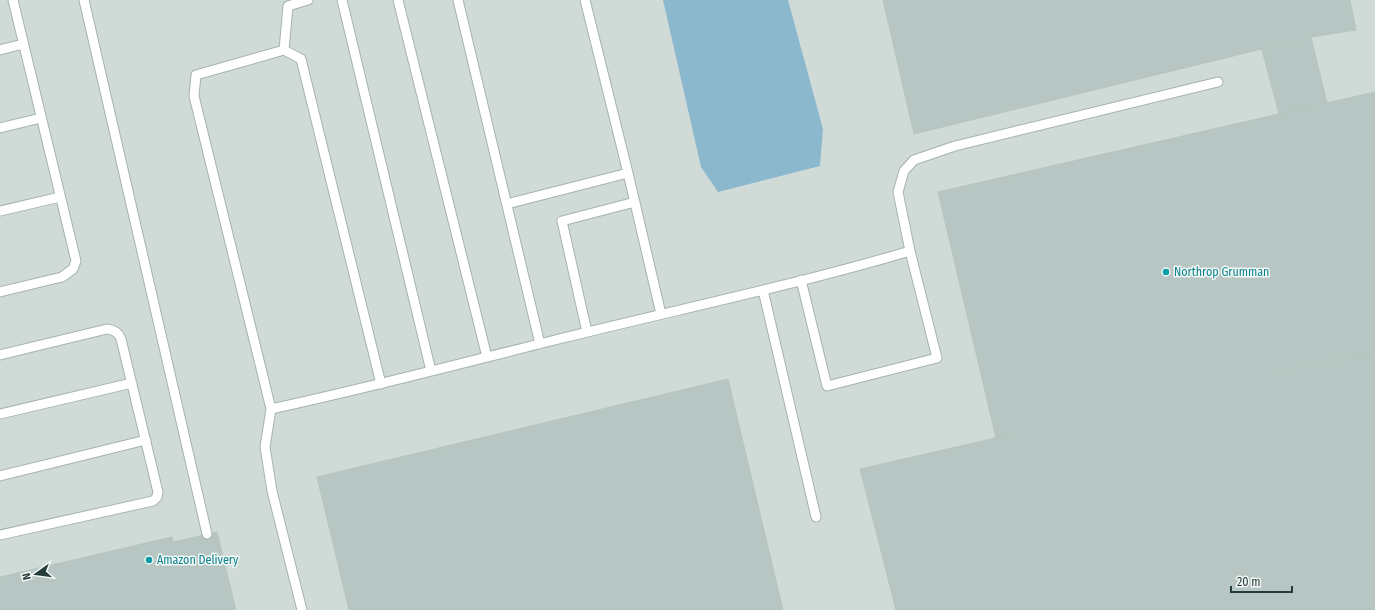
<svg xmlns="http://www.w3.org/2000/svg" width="1375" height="610" font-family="'Fira Sans Condensed',sans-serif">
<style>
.built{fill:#d0dbd8}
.water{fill:#8cb8ce}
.building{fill:#b7c6c2;stroke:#b5c5c1}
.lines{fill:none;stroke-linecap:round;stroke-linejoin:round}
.service-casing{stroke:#a5b3b1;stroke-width:11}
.service{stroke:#fff;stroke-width:9}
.culture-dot{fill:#0f9aa8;stroke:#f2f8f6;stroke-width:1.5}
.labels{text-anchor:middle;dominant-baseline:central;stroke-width:3;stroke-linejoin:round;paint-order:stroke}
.culture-label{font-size:12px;fill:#0d838f;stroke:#f2f8f6;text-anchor:start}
</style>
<rect width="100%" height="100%" fill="#e2ebe9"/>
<path class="built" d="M0 0H1375V610H0Z"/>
<path class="water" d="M663 0H788L823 129 820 166 718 192 701 167Z"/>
<path class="building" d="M883 0H1350L1356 30 1311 37 914 134Z
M1311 37 1327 103 1279 114 1262 50Z
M1375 92V351L996 438 938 192Z
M1375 351V610H896L860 469Z
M728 379 783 610H349L317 477Z
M217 532 236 610H0V577L172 537 173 542Z"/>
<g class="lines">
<defs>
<path id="service" d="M84 0 207 534
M342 0 431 371
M398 0 487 357
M458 0 540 344
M585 0 628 173 661 314
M0 50 23 44
M284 50 301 59 381 384
M0 128 41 118
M507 204 628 173
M0 211 60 197
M801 280 827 386 937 358 910 251
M763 290 816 517
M0 292 62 277 73 269 76 261 13 0
M587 332 562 221 635 202
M0 355 107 329C114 330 118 332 121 339L158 492 157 497 153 501 0 535
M271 409C369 388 466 362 563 338 679 309 796 285 910 251L898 192 904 171 914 160 955 146 1218 82
M0 414 132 383
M0 476 146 440
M302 610 272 491 265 447 271 409 194 96 196 75 284 50 288 6 308 0"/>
</defs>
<use href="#service" class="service-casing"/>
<use href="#service" class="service"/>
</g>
<g class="culture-dot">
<circle cx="1166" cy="272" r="4"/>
<circle cx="149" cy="560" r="4"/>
</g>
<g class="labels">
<g class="culture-label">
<text x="1174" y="272">Northrop Grumman</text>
<text x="157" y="560">Amazon Delivery</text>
</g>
</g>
<g transform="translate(36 574) rotate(256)" stroke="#f2f8f6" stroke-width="3" paint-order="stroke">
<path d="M0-3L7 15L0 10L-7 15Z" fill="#233b39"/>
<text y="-6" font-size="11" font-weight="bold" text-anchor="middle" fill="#233b39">N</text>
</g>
<path d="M1231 586v6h61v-6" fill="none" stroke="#233b39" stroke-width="2"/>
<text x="1237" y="586" font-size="12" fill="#233b39" stroke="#f2f8f6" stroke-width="3" paint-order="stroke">20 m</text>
</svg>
